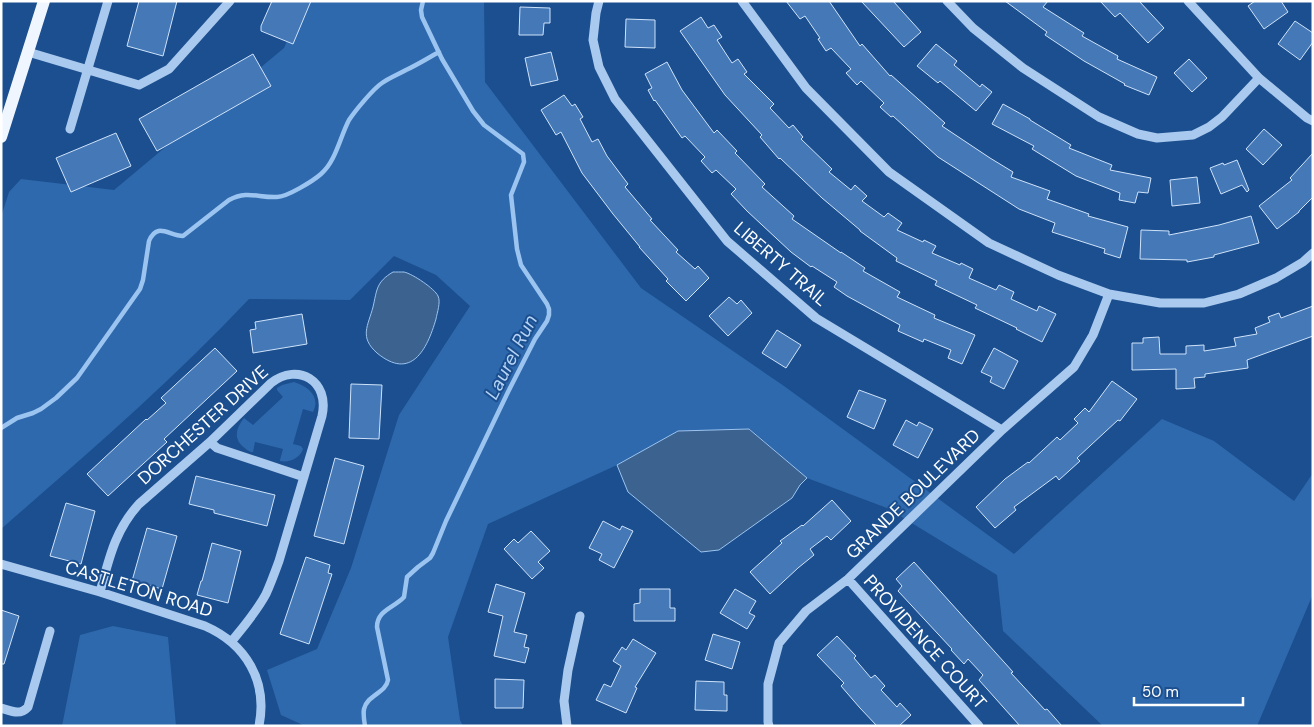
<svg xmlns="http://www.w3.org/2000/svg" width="1314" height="727" font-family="'DM Sans',sans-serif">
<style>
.green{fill:#2e69ad}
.water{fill:#3c6290;stroke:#9cc4f0}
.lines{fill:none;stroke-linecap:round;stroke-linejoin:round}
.stream{stroke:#9cc4f0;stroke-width:4.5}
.building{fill:#4478b7;stroke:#cfe3fa}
.minor{stroke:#a9c9ee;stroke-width:9}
.major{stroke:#f0f6ff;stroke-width:12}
.labels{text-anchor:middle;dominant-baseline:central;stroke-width:4;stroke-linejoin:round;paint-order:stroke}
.street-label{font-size:18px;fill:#fff;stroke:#1b4f8f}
.water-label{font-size:19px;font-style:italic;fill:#b5d3f5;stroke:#1b4f8f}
</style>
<rect width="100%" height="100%" fill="#1b4f8f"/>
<path class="green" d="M304 1H484L485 82 641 288 784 386 1014 554 1162 419 1214 441 1294 501 1313 473V594L1257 726H1103L1003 631 997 575 887 508 807 478 750 429 678 431 617 465 488 524 448 637 460 720 463 726H305L281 715 267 670 317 649 351 568 399 415 470 306 436 275 394 256 350 300 249 299C172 381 86 455 1 529V217L9 192 21 179 114 190 284 48Z
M294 382C308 386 321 397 313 412L303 409 293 444 301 446 303 449C300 458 290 463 280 461V460L283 449 255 442 253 452H251C234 443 233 432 244 418L253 425 283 397 277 390V388L282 385Z
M113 626 168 637 176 726H62L80 635Z"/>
<path class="water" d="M393 272C396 272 401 272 404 272 413 274 435 289 438 296 441 302 437 313 436 319 427 350 411 381 377 353 359 337 368 326 373 307 377 290 376 282 393 272Z
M749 429 807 478 800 485 792 498 719 550 701 552 628 492 617 465 678 431Z"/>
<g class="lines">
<path class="stream" d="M1 428 17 418 33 413 41 409 56 398 77 378 140 289 143 280 149 241C157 222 168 235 183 236L229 200C248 190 258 198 277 197 287 197 313 181 321 174 336 161 340 137 349 120 355 111 373 89 382 83 389 78 397 75 406 70 417 65 428 58 439 52
M365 726C364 720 363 714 364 709 367 695 386 693 388 680L377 627C377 610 394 608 404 597L407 577 418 567 430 558 433 553 446 521 508 392 535 339 547 321 549 315V309L547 304 521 265 517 249 511 195 524 162 523 154 484 125 473 111 442 59 422 17 421 10 423 1"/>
</g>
<path class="building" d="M139 1H177L163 56 127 46Z
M272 1H311L293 44 261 31V26Z
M786 1H829L860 46 862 44 890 76 891 75 945 123 942 126 990 158 1013 172 1011 177 1050 191 1047 199 1089 214 1088 216 1128 227 1120 258 1104 253 1105 249 1052 232 1055 223 1019 209 938 157 893 116 891 117 880 107 884 103 861 81 857 85 846 73 851 69 831 48 826 51 818 39 820 38 805 16 800 19Z
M861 1H893L921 32 904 47Z
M1005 1H1048L1043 7 1084 33 1082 36 1118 56 1117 59 1157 77 1149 95 1124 85 1125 84 1084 61 1045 35 1047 32Z
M1100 1H1139L1164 28 1148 43 1120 13 1115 17Z
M1255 1H1281L1288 12 1264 29 1248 6Z
M520 7 550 8V23H544L543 35H519Z
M701 17 708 28 714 25 722 37 717 40 732 63 738 59 747 72 744 74 774 104 770 108 789 128 793 125 803 137 801 139 832 169 829 172 851 190 855 185 867 196 862 201 884 217 888 213 902 223 897 230 923 242 924 240 936 246 932 253 960 265 961 263 973 269 969 278 996 290 999 285 1014 292 1011 299 1037 311 1039 306 1056 314 1042 342 1016 329 1017 328 975 308 977 305 935 285 937 281 896 261 897 258 860 231V230L822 198 780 158 779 159 760 137 762 135 725 95 680 31Z
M626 19 655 20V48L625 47Z
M1295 21 1313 33V42L1300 60 1278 44Z
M936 44 957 61 954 65 980 87 982 84 992 92 976 111 940 81 938 83 917 66Z
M551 52 558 80 531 86 525 58Z
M253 54 271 86 157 151 139 119Z
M1189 59 1207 78 1192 92 1174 73Z
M667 62 682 90 714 133 717 130 737 151 735 153 765 184 762 187 794 216 792 219 841 253V252L865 268 863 271 900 292 897 297 935 315 934 318 975 335 962 364 948 358 951 350 924 339 923 342 898 331 900 325 847 296 834 287 837 282 812 266 811 267 791 252 747 211 731 194 736 189 716 170 712 173 701 161 705 157 685 136 682 138 655 100 654 101 648 90 652 88 645 74Z
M564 95 572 106 575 104 583 117 580 119 592 142 598 139 607 156 628 184 625 187 652 219 650 220 678 250 676 252 695 269 698 266 709 278 686 301 666 281 668 279 639 247H640L613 214 582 173 561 132 556 135 541 110Z
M1003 104 1030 119V120L1071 145 1069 148 1112 165 1110 170 1151 178 1148 193 1138 192 1135 203 1119 200 1120 193 1076 176 1032 149 1034 146 992 124Z
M1264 129 1282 145 1263 165 1246 149Z
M116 133 131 166 71 192 56 158Z
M1313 153V197L1299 211V212L1277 229 1259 206 1292 180 1290 178Z
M1237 160 1249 190 1247 192 1242 185 1221 194 1210 168 1223 163 1224 165Z
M1197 177 1200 203 1172 206 1170 180Z
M1251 216 1259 243 1214 255V257L1187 262V260L1140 259 1141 230 1169 231V235L1219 225Z
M729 297 737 304 741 300 752 313 728 336 709 316Z
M1313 306V336L1247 360 1248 368 1205 374V377L1194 378 1195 388 1176 389V369L1132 370V343H1143V338L1159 337 1160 354H1186V346L1204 345V351L1236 346 1234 338 1257 334 1255 328 1270 322 1268 317 1279 313 1281 318Z
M302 314 307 344 253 353 250 330 256 329 255 322Z
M777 330 801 345 786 368 762 353Z
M215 348 237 371 164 439 167 442 108 496 87 474 146 419 147 420 166 403 161 398Z
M994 348 1018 361 1004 389 990 382 992 377 981 372Z
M1112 381 1137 399 1120 421 1118 420 1077 458 1080 461 1059 480 1056 476 1014 507 1016 510 995 528 976 507 1005 479 1028 462 1029 463 1057 437 1060 440 1078 423 1074 419 1085 408 1089 412Z
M351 384 382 385 379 439 349 438Z
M859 390 886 400 874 429 847 417Z
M906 420 917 426 919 422 933 429 918 458 893 445Z
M335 458 364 466 344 544 314 536Z
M196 476 275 495 267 526 214 513V510L189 504Z
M832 500 851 521 831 540 827 536 810 549 814 555 798 568 770 594 750 572 782 543 780 541 802 525 803 526Z
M66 503 95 511 81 564 50 556Z
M603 521 620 530 622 526 633 531 614 568 599 560 602 554 589 548Z
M147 528 177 536 162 589 132 581Z
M531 531 550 551 538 562 544 568 532 579 504 549 514 539 518 543Z
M212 543 241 551 228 603 197 595 201 581H202Z
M306 557 330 565 328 573 332 574 309 644 280 634Z
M914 562 1013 672 1011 673 1045 710 1047 709 1062 726H1020L979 680 983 675 968 659 964 664 951 650 952 649 898 591 902 586 896 579Z
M496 584 525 593 514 632 527 635 524 647 529 648 525 663 494 656 503 616 488 612Z
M640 589H670V608H675V621H634V604L640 603Z
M735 589 756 601 749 613 755 616 747 629 720 613Z
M1 610 19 616 4 664H1Z
M713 634 740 642 732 669 705 660Z
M837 636 856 656 854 658 871 678 875 675 885 686 881 690 897 707 900 703 911 715 899 726H877L860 708 841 686 844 683 817 655Z
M633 639 656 653 635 687 637 688 626 713 596 700 604 684 611 687 621 666 613 661 622 647 626 650Z
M495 679 524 680 523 708H495Z
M696 681 724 682V695H727V711L695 710Z"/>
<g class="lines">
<path class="minor" d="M599 1 596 13 593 40 599 67 615 99 727 241 816 318 1002 430
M742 1 806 88 889 172 989 243 1058 275 1109 294 1160 303H1204L1239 294 1276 278 1303 262 1313 253
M947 1 973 28 1023 68 1099 117 1138 134 1157 138 1193 135 1209 127 1222 117 1259 78
M1188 1 1259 78 1307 118 1313 121
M28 52 139 85 169 69 230 1
M70 129 108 1
M210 442 217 448 304 477
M1 564 100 592 205 626C246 644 268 681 259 726
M848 579 979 726
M100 592C109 559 115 530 139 504L210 442 271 383C298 362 330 381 322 416L279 561C275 572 271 583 266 594 257 611 244 626 232 641
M1 708C11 711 20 716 28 707L50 631
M567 726 564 701 568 670 580 616
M769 726 768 722V684L779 643 806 611 848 579 1002 430 1074 367 1093 335 1109 294"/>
<path class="major" d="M1 137 44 1"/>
</g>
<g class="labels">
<g class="street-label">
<text transform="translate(781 264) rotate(41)">LIBERTY TRAIL</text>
<text transform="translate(203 425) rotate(-42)">DORCHESTER DRIVE</text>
<text transform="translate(913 494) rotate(-44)">GRANDE BOULEVARD</text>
<text transform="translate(139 589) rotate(17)">CASTLETON ROAD</text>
<text transform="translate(925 642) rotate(48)">PROVIDENCE COURT</text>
</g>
<g class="water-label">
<text transform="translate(511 357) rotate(-63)">Laurel Run</text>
</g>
</g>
<rect width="1314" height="727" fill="none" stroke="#ffffff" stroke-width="5"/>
<path d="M1134 697v8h109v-8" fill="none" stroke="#ffffff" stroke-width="2.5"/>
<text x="1142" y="697" font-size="15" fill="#ffffff" stroke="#1b4f8f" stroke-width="4" paint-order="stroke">50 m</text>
</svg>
